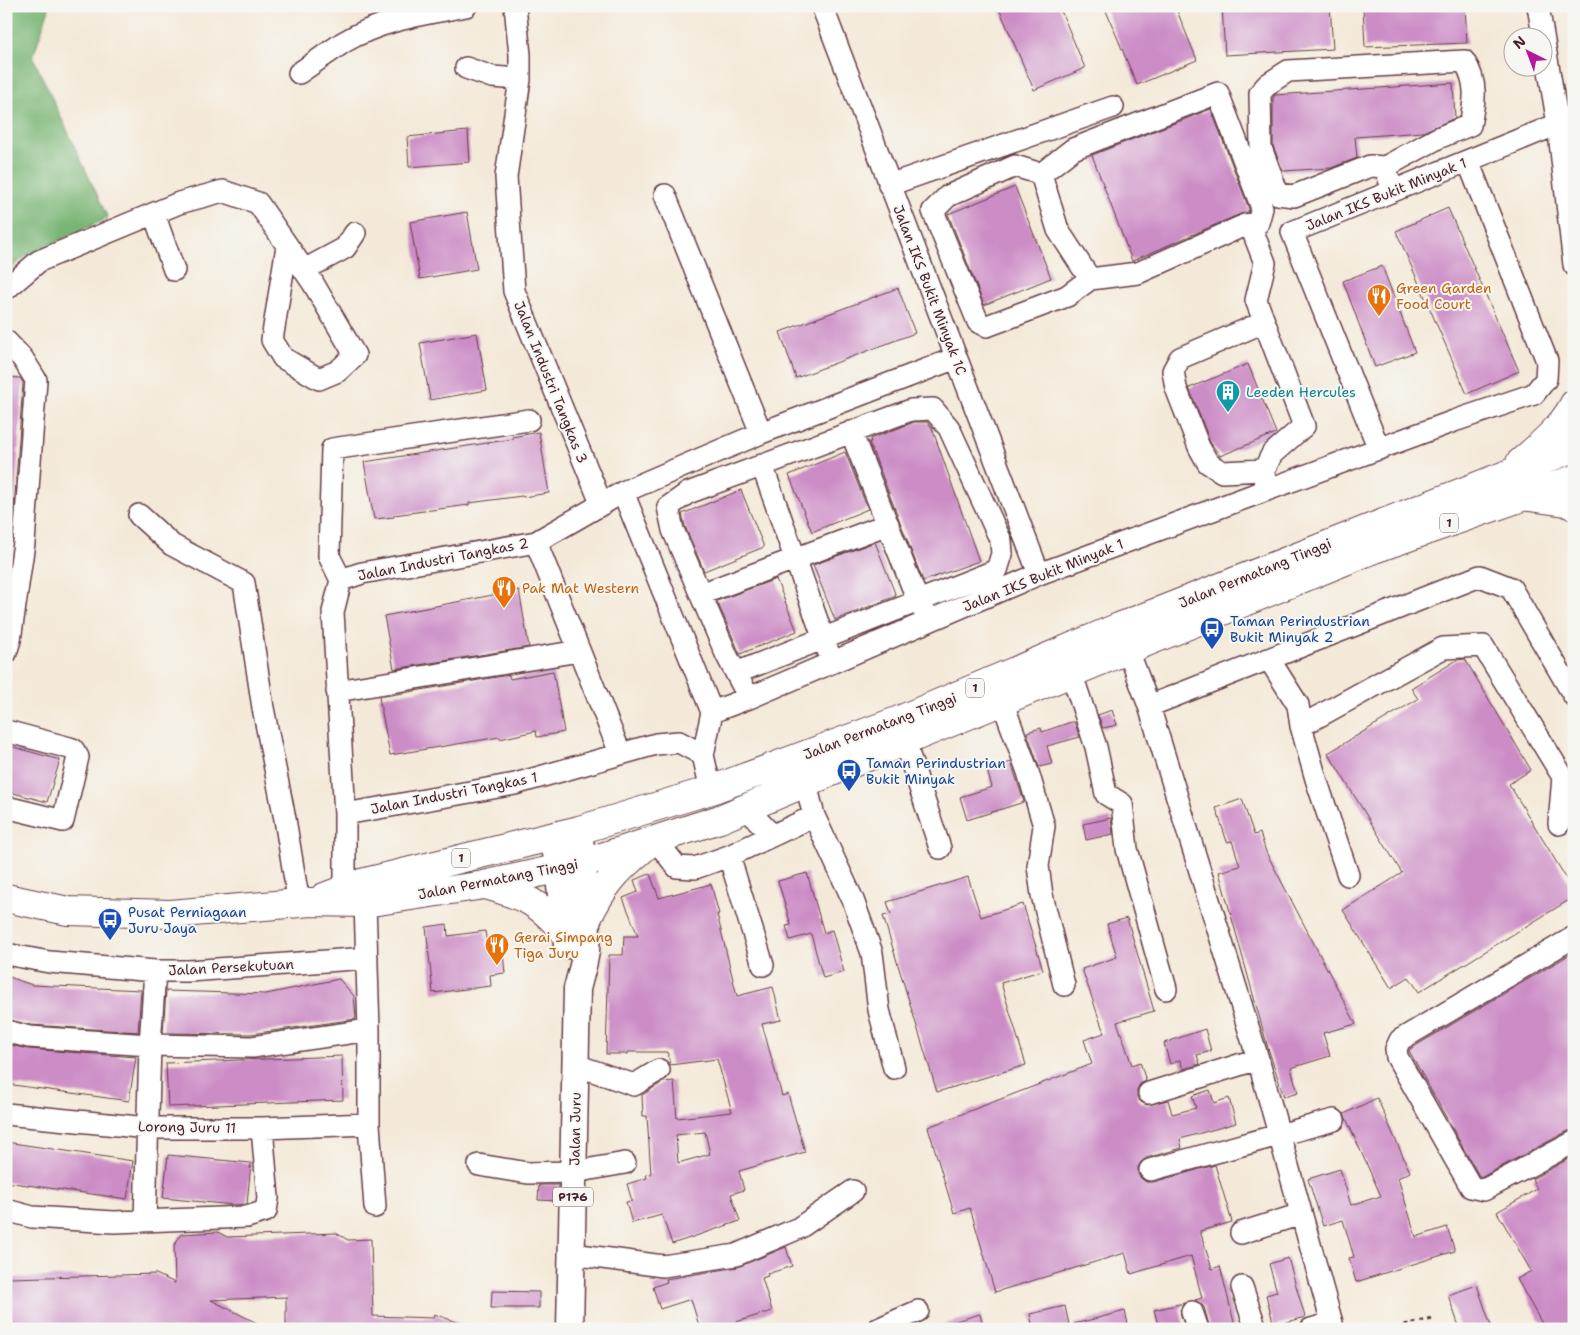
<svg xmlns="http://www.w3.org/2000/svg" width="1580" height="1335" font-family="'Shantell Sans',sans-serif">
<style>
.forest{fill:#79b574;stroke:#626a50}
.building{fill:#cc8cc6;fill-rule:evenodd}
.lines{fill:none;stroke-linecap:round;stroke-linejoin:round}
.minor-casing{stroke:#643d45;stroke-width:24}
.major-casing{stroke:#643d45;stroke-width:29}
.highway-casing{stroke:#643d45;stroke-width:30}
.path{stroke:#643d45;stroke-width:3;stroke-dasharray:4 4;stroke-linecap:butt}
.minor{stroke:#fff;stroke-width:21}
.major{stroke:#fff;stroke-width:26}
.highway{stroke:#fff;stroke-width:28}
.labels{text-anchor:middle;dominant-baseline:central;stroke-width:4;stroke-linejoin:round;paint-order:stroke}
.shield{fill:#f6f6f2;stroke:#7e6067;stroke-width:1}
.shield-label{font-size:12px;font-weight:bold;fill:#4a1f2b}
.street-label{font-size:14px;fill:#4a1f2b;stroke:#f6f6f2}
.food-label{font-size:14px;fill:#c56008;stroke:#f6f6f2;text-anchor:start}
.culture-label{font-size:14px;fill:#0d838f;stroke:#f6f6f2;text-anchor:start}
.transit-label{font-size:14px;fill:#164399;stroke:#f6f6f2;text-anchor:start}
</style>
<rect width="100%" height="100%" fill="#f6f6f2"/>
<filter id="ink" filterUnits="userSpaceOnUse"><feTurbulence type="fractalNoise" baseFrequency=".02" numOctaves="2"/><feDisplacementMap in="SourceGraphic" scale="10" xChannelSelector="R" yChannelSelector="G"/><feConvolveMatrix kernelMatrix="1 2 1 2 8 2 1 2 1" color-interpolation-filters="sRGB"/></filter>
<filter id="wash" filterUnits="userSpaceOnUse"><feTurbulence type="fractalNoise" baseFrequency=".0096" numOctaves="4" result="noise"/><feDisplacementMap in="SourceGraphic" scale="20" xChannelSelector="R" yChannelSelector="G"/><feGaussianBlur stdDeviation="1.12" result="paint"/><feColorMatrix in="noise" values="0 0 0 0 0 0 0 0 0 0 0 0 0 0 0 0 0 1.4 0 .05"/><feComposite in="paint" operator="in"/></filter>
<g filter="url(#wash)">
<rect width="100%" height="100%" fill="#f4e9d8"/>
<path class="forest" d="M6 6H50L33 57 108 218 26 256 6 273Z"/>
<g id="blocks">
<path class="building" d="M998 6H1059L1085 68 1034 90Z
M1104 6H1175L1197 60 1137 85Z
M1222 6H1330L1333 49 1225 55Z
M1363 6H1465L1467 43 1365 47Z
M1453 83 1455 118 1423 132 1355 137 1357 158 1331 168 1283 171 1273 146V98L1275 95Z
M1211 109 1249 209 1248 212 1240 214 1132 261 1092 155Z
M468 131 470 162 409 167 407 137Z
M1015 187 1051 278 984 305 948 214Z
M1448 208 1519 371 1467 394 1396 231Z
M467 212 477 269 420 279 410 222Z
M1382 266 1415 352 1375 367 1343 281Z
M898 288 915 333 796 378 780 332Z
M477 333 487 390 430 400 420 343Z
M1248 364 1276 433 1220 456 1210 442 1189 388Z
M6 377 20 378 23 383 14 509 6 508Z
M914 422H927L932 428 979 561 923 581 869 442H871L870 439Z
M539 432 549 493 523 497 522 496 469 503V505L394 515V517L374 519 364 462 513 439 512 437Z
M845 452 868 509 812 532 789 475Z
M741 490 764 547 704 571 685 526 682 514Z
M875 542 896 596 835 620 813 565Z
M776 579 797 631 740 654 717 601Z
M519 590 529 647 394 669 384 616Z
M1465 659 1531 770 1509 784 1574 891V897L1419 992 1409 977 1391 988 1343 910 1402 873 1328 753 1418 699 1411 688 1457 660Z
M553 671 564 732 537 737 536 731 500 739V737L390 755 379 697 509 675 510 679Z
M1112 710 1117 725 1103 728 1098 715Z
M1071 722H1074L1080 737 1047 746 1052 764 1039 767 1027 732 1041 728 1042 732Z
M6 745 60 760 47 802 6 791Z
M1011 762 1024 802 967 820 960 797 992 787 987 770Z
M1242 799 1254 835 1260 833 1266 852 1356 1024 1323 1033 1330 1056 1291 1068 1298 1093 1284 1097 1268 1048 1219 872 1240 866 1232 841 1227 842 1216 808Z
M1111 818 1113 834 1086 840 1083 824Z
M807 873 824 933 832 930 844 972 823 978 811 934 790 940 786 926 791 925 778 881Z
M650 874 659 898 711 884 719 914H717L737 996 773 987 781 1020 762 1024 782 1096 788 1094 805 1152 739 1171 744 1190 731 1194 740 1221 672 1244 662 1215 632 1223 626 1202 632 1201 627 1184 647 1178 646 1175 651 1174 647 1116H643L642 1095 663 1082 674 1081 677 1118 732 1112 717 1059 670 1065 668 1052H627V1054H606L609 955H623L624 936H638L623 898 638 892 634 880ZM705 1132 710 1154 678 1163 676 1135Z
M968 877 981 917 1023 904 1043 970 1001 983 1026 1065 937 1092 883 916 891 914 887 902Z
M1127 918 1154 1011 1117 1022 1132 1065 1140 1062 1146 1081 1140 1084 1137 1090V1097L1141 1102 1147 1105 1168 1100 1172 1114 1196 1108 1192 1096 1210 1090 1214 1103 1229 1098 1236 1123 1180 1139 1182 1148 1146 1158 1141 1162 1138 1167V1174L1141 1178 1146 1182H1153L1215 1165 1232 1222 1200 1231 1212 1269 1220 1266 1235 1326 1225 1329H1210L1204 1307 1200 1303 1195 1300 1202 1298 1191 1256 1131 1274 1125 1253 995 1292 970 1208 954 1213 928 1127 1092 1064 1084 1040 1104 1033 1082 969 1117 957 1107 924Z
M447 924 448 936 485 931 487 945 502 944 505 973 490 975 491 986 433 993 426 927Z
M1574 952V1130L1568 1131 1482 1177 1479 1176 1409 1051 1410 1049Z
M6 976 32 985 141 990 138 1032 31 1025 6 1019Z
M339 979 354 996 356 1019 251 1034 163 1033 166 991 266 994Z
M1205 1029 1211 1051 1197 1055 1200 1064 1183 1069 1180 1060 1170 1064 1164 1043Z
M6 1044 28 1049 136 1057 129 1101 6 1084Z
M342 1056 343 1100 168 1107 166 1063Z
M1377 1098 1410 1172 1398 1178 1416 1237 1447 1227 1455 1251 1356 1282 1349 1258 1354 1257 1343 1220 1323 1226 1308 1179 1340 1169 1351 1205 1381 1196 1344 1114Z
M6 1142 133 1161 127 1199 6 1182Z
M168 1155 251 1163 247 1204 233 1205 163 1198Z
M1574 1156V1329H1564L1561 1324 1553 1329H1545L1517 1279 1531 1271 1497 1212 1537 1189 1532 1179Z
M539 1185H558V1201L538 1200Z
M218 1232 227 1237 336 1233 348 1240 371 1239 373 1316 433 1318 434 1314 471 1327V1329H286V1297L211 1300 269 1329H6L9 1278 156 1274 175 1283 174 1246 181 1234Z
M786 1247 792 1266 767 1274 768 1276 762 1278 772 1311 713 1329H700L691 1299 660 1309 653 1287 667 1282 666 1279 738 1267Z
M1288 1258 1305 1317 1274 1326 1266 1295 1277 1292 1269 1264Z
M1477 1285 1492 1329H1460L1448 1295Z
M492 1291 539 1292V1308H491Z
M1184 1303 1180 1310 1185 1329H1159L1154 1310Z
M1065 1306 1070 1329H1033L1030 1314Z
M1125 1311 1129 1329H1074V1324Z
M980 1314 984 1329H943L942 1325Z"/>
</g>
</g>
<g filter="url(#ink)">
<use href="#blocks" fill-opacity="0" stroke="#643d45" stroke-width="1"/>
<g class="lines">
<defs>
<path id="minor" d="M515 6 520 55V79L506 177 514 291 601 503
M822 6 1039 574
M1538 6 1558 124 1574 265
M466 68 492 77 520 79
M299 73C314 63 329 52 344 42 381 20 424 14 466 6
M1385 167 1438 138 1470 125C1475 101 1478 82 1464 61L1288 71 1268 84 1260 93 1261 148 1278 194 1294 196 1370 166 1385 167 1393 191
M1041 174 1073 149 1218 93 1262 208 1258 223 1245 225 1253 232 1265 263 1256 300 1304 426 1272 454 1264 470 1265 490
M1041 174 1015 166 948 196 933 211 978 322 987 326 1067 296 1090 279 1138 273 1245 225
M1041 174 1058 230 1090 279
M889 185 1113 107
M665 195 761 433
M154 214 174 270
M304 270 345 248 355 233
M6 289 39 261 179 203 223 191 258 203 313 283 355 355 338 371 319 379 283 358 272 340 287 246
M6 341 23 359 36 380 24 543 10 640 6 653
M851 432 918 601 925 613
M1379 449 1292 232 1558 124
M762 465 828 651
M1264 470 1222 472 1208 463 1199 447 1176 388 1173 371 1180 358 1264 322
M623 492 712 712 703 755 711 790
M139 515 172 545 244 583 263 708 285 819 299 904
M536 542 620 753
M341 580 362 573 536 542 623 492 761 433 956 358
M701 594 888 524
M1123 637 1149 706 1258 1059 1332 1323 1311 1329
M1269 659 1298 705 1301 726 1316 779 1348 875
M1067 660 1096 747 1106 794 1122 804 1127 849 1166 989
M736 673 997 570 1002 554 1001 541 949 428 933 409 911 410 688 493 668 507 673 530 727 656 749 698
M997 687 1028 772 1044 826 1038 866 1042 895 1064 985
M337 691 579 651
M1149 706 1480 576 1511 588 1574 696
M712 712 749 698 1039 574 1454 421 1534 394 1546 379 1547 361 1468 161
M1301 726 1443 648 1483 646 1563 777 1559 824
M900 728 940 848
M6 731 66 747 73 749 78 757 63 821 6 807
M806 784 814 816 853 900 872 953 879 1010 894 1068
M746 808 772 835
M345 814 515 784 656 744 679 742 703 755
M655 839 677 867 695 868 729 856 814 816
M729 856 763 965
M345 889V814L333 612 341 580 329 556 332 449 529 420
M365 903 369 1030V1124L375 1207
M1574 937 1400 1040 1396 1049 1397 1057 1471 1187 1484 1190 1574 1142
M6 954 49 962 155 971H189L367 958
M6 1031 29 1037 150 1045 252 1047 369 1030
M576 1065 634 1085 659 1070
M1149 1093 1258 1059
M6 1114 148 1128H262L369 1124
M479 1165 528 1173 574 1172 625 1163
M1150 1170 1334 1120
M6 1210 32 1217 114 1222 247 1217 266 1211 268 1198 262 1128
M145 1220 150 1045 155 971
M1241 1233 1301 1214
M572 1254 663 1266 736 1255 799 1228 853 1191
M1242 1287 1256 1329
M1192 1312 1198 1329
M878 1329 918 1311"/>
<path id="major" d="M554 836 567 945
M570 1329 577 989C580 977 584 964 586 951 589 911 583 869 579 830"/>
<path id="highway" d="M1520 463C1540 445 1562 428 1574 404
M1529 497 1566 502 1574 506
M486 885C524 896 540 902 566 934
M324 897 361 883 579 830 711 790 897 721 1119 627 1574 448
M6 898 68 911 170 914 311 902 365 903 484 885 583 863 720 819 905 741 1374 549 1574 479
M586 921C603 885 616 871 646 846"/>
</defs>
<use href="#minor" class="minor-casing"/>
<use href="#major" class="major-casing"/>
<use href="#highway" class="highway-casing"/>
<path class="path" d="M1398 1329 1403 1325 1433 1319"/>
<use href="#minor" class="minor"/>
<use href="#major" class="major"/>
<use href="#highway" class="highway"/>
</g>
</g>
<defs>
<symbol id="restaurant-pin" viewBox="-11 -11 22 30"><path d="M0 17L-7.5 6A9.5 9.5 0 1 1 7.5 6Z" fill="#e8710a" stroke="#f6f6f2"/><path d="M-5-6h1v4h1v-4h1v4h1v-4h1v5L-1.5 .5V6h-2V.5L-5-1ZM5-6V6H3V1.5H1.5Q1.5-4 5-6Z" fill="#fff"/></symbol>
<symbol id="building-pin" viewBox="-11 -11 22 30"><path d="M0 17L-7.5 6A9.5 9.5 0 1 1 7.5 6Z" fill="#0f9aa8" stroke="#f6f6f2"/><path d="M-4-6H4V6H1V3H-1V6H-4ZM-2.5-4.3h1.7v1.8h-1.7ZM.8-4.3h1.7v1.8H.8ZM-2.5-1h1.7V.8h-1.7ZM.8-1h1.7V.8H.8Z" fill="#fff"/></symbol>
<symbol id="bus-pin" viewBox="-11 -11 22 30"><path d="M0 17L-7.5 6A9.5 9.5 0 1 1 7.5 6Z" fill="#1a4fb4" stroke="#f6f6f2"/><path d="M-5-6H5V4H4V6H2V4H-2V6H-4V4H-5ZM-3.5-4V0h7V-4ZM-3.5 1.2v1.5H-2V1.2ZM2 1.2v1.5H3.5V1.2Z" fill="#fff"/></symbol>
</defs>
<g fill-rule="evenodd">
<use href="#restaurant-pin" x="1365" y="282" width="28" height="38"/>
<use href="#building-pin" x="1214" y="378" width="28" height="38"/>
<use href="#restaurant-pin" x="490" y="574" width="28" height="38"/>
<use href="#bus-pin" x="1198" y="615" width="28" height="38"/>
<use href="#bus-pin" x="835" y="757" width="28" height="38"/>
<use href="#bus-pin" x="96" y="906" width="28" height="38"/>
<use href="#restaurant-pin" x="483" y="931" width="28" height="38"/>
</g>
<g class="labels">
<g class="shield">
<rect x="1440" y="513.5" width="18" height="19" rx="4"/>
<rect x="966" y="678.5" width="18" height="19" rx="4"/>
<rect x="452" y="848.5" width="18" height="19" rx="4"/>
<rect x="553" y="1187.5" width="40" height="19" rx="4"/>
</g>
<g class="shield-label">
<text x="1449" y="523">1</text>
<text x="975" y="688">1</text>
<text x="461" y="858">1</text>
<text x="573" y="1197">P176</text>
</g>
<g class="street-label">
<text transform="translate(1386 194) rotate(-22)">Jalan IKS Bukit Minyak 1</text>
<text transform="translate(930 290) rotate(69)">Jalan IKS Bukit Minyak 1C</text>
<text transform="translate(551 382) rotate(68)">Jalan Industri Tangkas 3</text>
<text transform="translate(443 559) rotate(-11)">Jalan Industri Tangkas 2</text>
<text transform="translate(1255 573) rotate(-22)">Jalan Permatang Tinggi</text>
<text transform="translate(1043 575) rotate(-22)">Jalan IKS Bukit Minyak 1</text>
<text transform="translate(880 726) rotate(-21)">Jalan Permatang Tinggi</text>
<text transform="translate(454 793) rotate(-11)">Jalan Industri Tangkas 1</text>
<text transform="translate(498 879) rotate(-11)">Jalan Permatang Tinggi</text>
<text transform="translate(231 967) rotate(-3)">Jalan Persekutuan</text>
<text transform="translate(187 1127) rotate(1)">Lorong Juru 11</text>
<text transform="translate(575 1129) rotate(-89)">Jalan Juru</text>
</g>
<g class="food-label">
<text x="1396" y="288">Green Garden<tspan x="1396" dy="16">Food Court</tspan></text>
<text x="522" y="588">Pak Mat Western</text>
<text x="514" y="937">Gerai Simpang<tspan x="514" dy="16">Tiga Juru</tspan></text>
</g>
<g class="culture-label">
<text x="1246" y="392">Leeden Hercules</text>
</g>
<g class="transit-label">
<text x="1230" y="621">Taman Perindustrian<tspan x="1230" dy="16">Bukit Minyak 2</tspan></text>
<text x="866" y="763">Taman Perindustrian<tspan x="866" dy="16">Bukit Minyak</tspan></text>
<text x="128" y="912">Pusat Perniagaan<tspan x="128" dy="16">Juru Jaya</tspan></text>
</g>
</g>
<rect width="1580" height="1335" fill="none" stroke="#f6f6f2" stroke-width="25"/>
<g transform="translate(1528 52) rotate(318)"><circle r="24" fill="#f6f6f2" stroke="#b1a0a2"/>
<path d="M0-4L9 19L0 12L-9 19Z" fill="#b5179e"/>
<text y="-8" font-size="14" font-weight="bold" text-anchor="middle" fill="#4a1f2b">N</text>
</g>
</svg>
